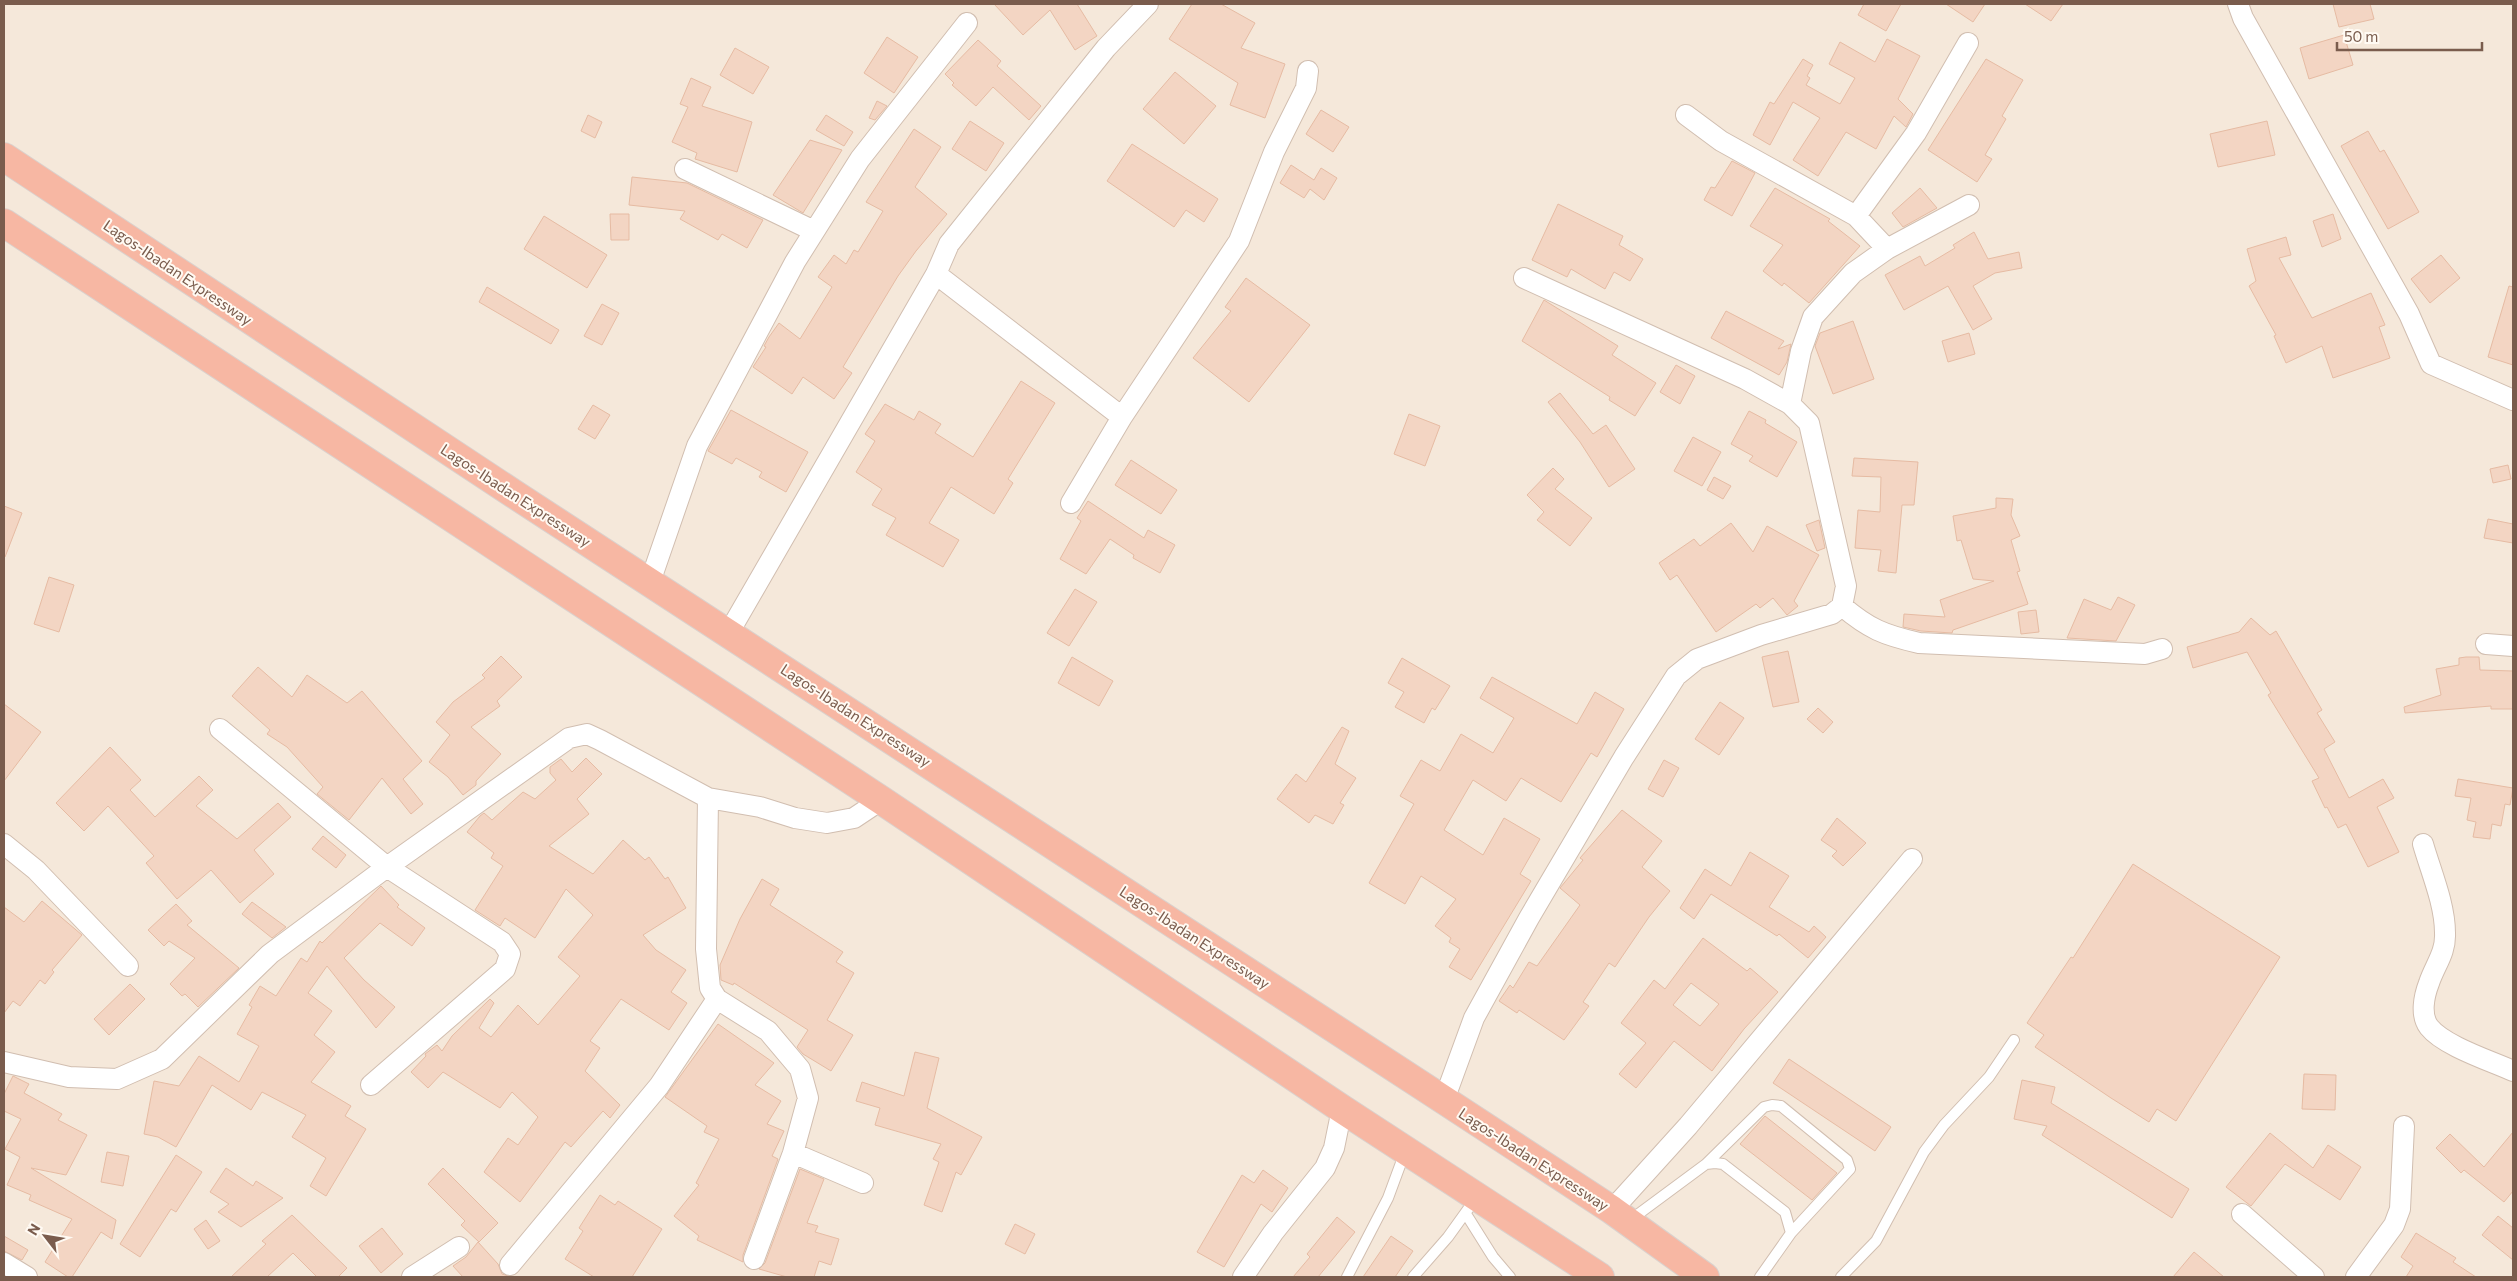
<svg xmlns="http://www.w3.org/2000/svg" width="2517" height="1281" font-family="Commissioner,sans-serif">
<style>
.residential{fill:#f5e8da}
.building{fill:#f3d5c3;stroke:#e6bba3;fill-rule:evenodd}
.lines{fill:none;stroke-linecap:round;stroke-linejoin:round}
.service-casing{stroke:#d1beb0;stroke-width:12}
.minor-casing{stroke:#d1beb0;stroke-width:22}
.motorway-casing{stroke:#dad1cd;stroke-width:30}
.service{stroke:#fff;stroke-width:10}
.minor{stroke:#fff;stroke-width:20}
.motorway{stroke:#f7b7a3;stroke-width:28}
.labels{text-anchor:middle;dominant-baseline:central;stroke-width:4;stroke-linejoin:round;paint-order:stroke}
.street-label{font-size:15px;fill:#7a5c4d;stroke:#fffaf3}
</style>
<rect width="100%" height="100%" fill="#fdf6ec"/>
<path class="residential" d="M4 4H2513V1277H4Z"/>
<path class="building" d="M994 4H1077L1097 36 1075 50 1050 10 1023 35Z
M1192 4H1221L1255 23 1241 48 1285 64 1265 118 1230 105 1238 83 1169 39Z
M1864 4H1901L1886 31 1858 15Z
M1946 4H1985L1973 22Z
M2025 4H2063L2051 21Z
M2333 4H2370L2374 19 2339 27Z
M2344 35 2353 65 2309 79 2300 48Z
M887 37 918 57 894 93 864 73Z
M1887 39 1920 56 1898 99 1913 114 1906 127 1894 116 1876 149 1846 132 1818 176 1793 160 1820 118 1793 102 1770 145 1753 135 1770 102 1774 104 1803 59 1813 65 1807 76 1810 78 1806 85 1840 104 1855 78 1829 64 1840 42 1875 62Z
M978 40 1001 61 997 66 1041 106 1029 120 993 87 976 106 952 85 954 83 945 74Z
M735 48 769 67 753 94 720 75Z
M1986 59 2023 80 2002 116 2006 119 1985 155 1992 159 1977 182 1928 150Z
M1175 72 1216 106 1184 144 1143 109Z
M691 78 711 87 702 106 752 122 737 172 695 159 697 153 672 142 688 107 680 104Z
M877 101 887 106 875 120 869 118Z
M1321 110 1349 127 1333 152 1306 134Z
M588 115 602 122 595 138 581 131Z
M826 115 853 132 844 146 816 130Z
M970 121 1004 143 986 171 952 149Z
M2267 121 2275 155 2218 167 2210 134Z
M914 129 941 147 915 187 947 214 916 251 898 276 843 367 852 373 834 399 803 377 792 394 753 367 766 347 764 346 769 337 779 323 800 339 832 287 818 277 834 255 846 264 854 250 858 252 883 211 866 202Z
M2368 131 2380 152 2384 150 2419 212 2388 229 2341 146Z
M810 140 842 150 803 213 773 195Z
M1132 144 1218 199 1204 222 1186 210 1174 227 1107 181Z
M1732 161 1755 173 1732 216 1704 200 1711 187 1715 188Z
M1291 165 1314 180 1321 168 1337 178 1324 200 1310 189 1304 198 1280 183Z
M632 177 687 183 763 220 747 248 722 234 718 240 680 219 685 211 629 205Z
M1775 188 1830 219 1828 221 1860 246 1809 303 1784 283 1782 286 1763 271 1783 245 1750 226Z
M1920 188 1937 208 1903 227 1892 213Z
M1558 204 1623 236 1619 245 1643 259 1630 281 1614 272 1605 289 1571 269 1567 277 1532 260Z
M610 214H629V240H611Z
M2333 214 2341 239 2322 247 2313 221Z
M544 216 607 255 587 288 524 249Z
M1974 232 1988 259 2019 252 2022 268 1995 273 1973 286 1992 319 1973 330 1948 286 1904 310 1885 275 1920 256 1925 266 1955 248 1953 245Z
M2286 237 2291 255 2279 258 2312 318 2371 293 2385 325 2379 327 2390 358 2333 378 2322 346 2286 363 2274 336 2276 335 2249 286 2256 281 2247 249Z
M2441 255 2460 278 2430 303 2411 279Z
M1246 278 1310 325 1249 402 1193 358 1231 311 1225 307Z
M2509 286 2513 287V365L2488 357Z
M487 287 559 330 551 344 479 302Z
M1544 300 1618 346 1612 355 1656 383 1635 416 1609 400 1610 397 1522 341Z
M602 304 619 313 602 345 584 336Z
M1726 311 1784 341 1778 349 1791 344 1787 362 1779 375 1711 338Z
M1853 321 1874 379 1833 394 1815 346 1820 333Z
M1969 333 1975 354 1948 362 1942 341Z
M1676 365 1695 376 1680 404 1660 392Z
M1021 381 1055 403 1008 479 1013 483 994 514 951 487 929 523 959 540 943 567 886 535 896 518 872 505 882 489 856 472 875 441 865 434 885 404 914 420 919 411 941 424 935 433 973 457Z
M1560 393 1593 434 1606 425 1635 469 1609 487 1580 442 1548 402Z
M593 405 610 415 595 439 578 429Z
M731 410 808 452 786 492 759 477 762 472 736 458 732 464 708 451Z
M1749 411 1766 420 1765 423 1797 442 1777 477 1749 461 1753 456 1731 444Z
M1409 414 1440 426 1425 466 1394 454Z
M1693 437 1721 452 1702 486 1674 471Z
M1854 458 1918 462 1914 505H1902L1896 573 1878 571 1881 550 1855 548 1858 510 1880 512 1881 477 1852 476Z
M1131 460 1177 490 1161 514 1115 485Z
M2508 465 2511 479 2493 483 2490 469Z
M1553 468 1564 479 1555 489 1592 518 1570 546 1537 520 1544 512 1527 495Z
M1714 477 1731 486 1723 499 1707 490Z
M1996 498 2013 499 2011 515 2020 536 2011 540 2020 571 2017 572 2028 604 1953 630 1952 633 1921 631 1903 627 1904 614 1945 617 1940 600 1994 581 1973 579 1961 540 1957 541 1953 516 1996 508Z
M1088 501 1144 538 1148 530 1175 545 1160 573 1133 558 1134 555 1110 539 1086 574 1060 559 1081 521 1077 518Z
M4 506 22 513 5 557 4 556Z
M2488 519 2513 524V543L2484 538Z
M1819 520 1825 548 1817 551 1806 525Z
M1731 523 1753 552 1767 526 1819 555 1794 601 1798 606 1787 615 1773 598 1760 608 1756 604 1716 632 1677 575 1670 580 1659 563 1694 539 1700 546Z
M49 577 74 585 59 632 34 624Z
M1075 589 1097 602 1069 646 1047 633Z
M2118 597 2135 605 2116 641 2067 638 2084 599 2111 610Z
M2036 610 2039 632 2021 634 2018 612Z
M2251 618 2270 635 2276 631 2322 710 2317 713 2335 742 2324 749 2349 798 2383 779 2394 798 2377 807 2399 852 2368 867 2346 824 2338 828 2327 807 2325 808 2312 781 2319 778 2268 695 2271 693 2247 652 2193 668 2187 647 2239 632Z
M1788 651 1799 702 1773 707 1762 657Z
M501 656 522 677 497 701 500 706 471 727 501 754 476 781V785L463 795 448 777 429 762 450 735 436 722 453 702 485 678 482 675Z
M1072 657 1113 681 1099 706 1058 683Z
M2466 657H2479L2480 670 2513 671V709H2491V706L2405 713 2404 707 2441 695 2436 669 2459 665V658Z
M1402 658 1450 686 1435 710 1432 708 1424 723 1395 707 1404 692 1388 683Z
M258 667 292 697 307 675 347 703 362 691 422 761 403 779 423 804 411 814 382 778 349 820 317 794 323 787 287 747 267 734 270 730 232 696Z
M1492 677 1577 724 1595 692 1624 709 1597 757 1591 753 1561 802 1521 778 1506 801 1473 780 1444 830 1483 855 1504 818 1540 839 1520 874 1531 881 1471 980 1449 967 1460 949 1449 942 1451 938 1435 926 1456 899 1421 876 1405 904 1369 883 1414 804 1400 796 1421 760 1440 771 1461 734 1493 753 1514 718 1480 698Z
M1720 702 1744 718 1719 755 1695 739Z
M4 704 41 732 4 781Z
M1818 708 1833 722 1823 733 1807 719Z
M1342 727 1349 731 1335 764 1356 778 1340 803 1344 805 1333 824 1315 815 1309 823 1277 799 1296 774 1306 782Z
M110 747 141 780 130 790 155 817 199 776 213 790 196 806 237 839 278 803 291 817 254 850 274 874 240 903 211 870 177 899 146 863 154 856 108 806 84 831 56 803Z
M586 758 602 774 577 799 589 814 549 846 593 874 623 840 645 860 649 857 665 879 668 877 686 908 643 935 656 950 686 970 671 992 687 1003 669 1030 621 999 590 1041 600 1048 585 1071 620 1105 610 1118 603 1111 571 1147 565 1142 520 1202 484 1172 508 1138 518 1145 538 1117 512 1092 500 1108 443 1072 428 1088 411 1072 426 1056 425 1054 437 1045 442 1051 452 1036 490 999 494 1003 479 1028 491 1037 518 1005 538 1025 580 976 558 957 593 915 566 889 535 938 505 918 500 926 475 910 503 866 491 858 494 853 467 832 480 816 484 813 492 820 523 792 535 799 556 780 550 773V767L561 759 572 772Z
M1664 760 1679 768 1663 797 1648 789Z
M2458 779 2513 788 2510 805 2505 804 2501 826 2492 824 2490 839 2473 837 2476 822 2467 820 2471 798 2455 796Z
M1622 810 1662 841 1642 867 1670 891 1649 917 1615 967 1609 963 1583 1002 1589 1006 1564 1040 1519 1010 1517 1013 1499 1001 1510 985 1513 988 1529 962 1537 966 1580 905 1560 888 1583 860 1580 858Z
M1837 818 1866 843 1843 866 1832 856 1837 851 1821 840Z
M323 836 346 855 336 868 312 849Z
M1750 852 1789 876 1769 907 1809 932 1814 926 1826 937 1808 958 1779 934 1777 936 1711 894 1694 919 1680 908 1705 869 1731 886Z
M2133 864 2280 957 2176 1121 2157 1109 2149 1122 2111 1098 2035 1047 2044 1035 2027 1023 2071 957 2073 958Z
M762 879 779 889 770 905 843 952 836 962 854 973 827 1020 853 1035 831 1071 803 1054 797 1047 808 1030 734 983 733 985 721 980 720 965 740 919Z
M381 886 399 905 397 907 425 928 412 946 380 923 344 958 364 980 395 1007 376 1028 327 966 308 993 332 1011 314 1035 335 1052 311 1082 351 1106 345 1116 366 1129 326 1196 310 1186 326 1158 292 1137 306 1115 262 1092 251 1110 212 1085 176 1147 158 1137 144 1134 154 1081 179 1086 199 1056 239 1082 259 1046 237 1034 252 1007 249 1005 260 986 276 996 301 958 307 962 320 941 322 943Z
M42 901 82 935 52 970 54 972 45 984 40 980 20 1006 13 1001 4 1013V907L24 922Z
M252 902 286 927 272 938 242 914Z
M176 904 192 921 187 925 239 968 198 1007 185 994 182 996 170 984 195 958 169 941 164 946 148 930Z
M1703 938 1747 971 1750 968 1778 992 1744 1029 1712 1071 1674 1041 1636 1088 1619 1074 1646 1043 1621 1023 1654 980 1665 989ZM1691 983 1719 1004 1700 1026 1673 1005Z
M130 984 145 999 109 1035 94 1019Z
M718 1024 774 1063 755 1085 781 1101 767 1124 784 1131 772 1156 778 1159 743 1255V1262L697 1240 699 1236 674 1216 699 1185 696 1183 719 1139 704 1132 707 1126 665 1097Z
M915 1052 939 1058 927 1108 982 1137 961 1175 956 1172 942 1212 924 1205 939 1162 933 1159 941 1144 875 1125 880 1108 856 1101 862 1082 904 1096Z
M1789 1059 1891 1127 1875 1151 1773 1083Z
M2304 1074 2336 1075 2335 1110 2302 1109Z
M13 1076 29 1084 24 1093 62 1114 58 1120 87 1135 66 1175 31 1168 116 1220 112 1239 101 1232 72 1277H68L45 1262 72 1219 29 1200 31 1195 7 1185 20 1157 5 1149 21 1119 4 1111V1094Z
M2022 1080 2055 1087 2051 1103 2189 1189 2172 1218 2042 1135 2047 1126 2014 1119Z
M1765 1116 1837 1173 1812 1200 1740 1144Z
M2513 1132V1191L2504 1202 2464 1170 2461 1173 2436 1148 2450 1134 2484 1167Z
M2270 1133 2313 1168 2328 1145 2361 1167 2340 1200 2285 1164 2251 1206 2226 1187Z
M107 1152 129 1156 123 1186 101 1182Z
M176 1155 202 1172 176 1212 171 1209 140 1257 120 1244Z
M226 1168 253 1186 256 1181 283 1198 241 1227 218 1212 229 1204 210 1192Z
M443 1168 498 1223 479 1242 461 1225 465 1221 428 1184Z
M800 1169 824 1179 807 1223 818 1226 815 1232 839 1239 831 1265 819 1261 814 1277H787L759 1269 765 1263Z
M1263 1170 1288 1188 1272 1212 1261 1204 1224 1267 1197 1252 1242 1175 1254 1183Z
M600 1195 615 1205 618 1201 662 1229 632 1277H594L565 1259 583 1231 579 1228Z
M292 1215 347 1268 338 1277H317L293 1253 267 1277H231L266 1244 262 1241Z
M2498 1216 2513 1228V1260L2482 1235Z
M1337 1217 1355 1232 1318 1277H1293L1310 1257 1307 1254Z
M206 1220 220 1241 208 1249 194 1229Z
M1015 1224 1035 1234 1025 1254 1005 1244Z
M382 1228 403 1254 381 1273 359 1246Z
M2416 1233 2456 1258 2453 1262 2476 1277H2406L2413 1266 2401 1257Z
M4 1236 28 1250 22 1260 4 1251Z
M1391 1236 1413 1251 1395 1277H1363Z
M478 1242 498 1264 502 1274 511 1277H463L453 1266 466 1257Z
M2194 1252 2224 1277H2173Z"/>
<g class="lines">
<defs>
<path id="service" d="M1706 1164 1764 1107 1772 1105 1781 1106 1847 1160 1850 1169 1791 1233
M1466 1214 1493 1257 1510 1277
M1629 1221 1706 1164 1715 1163 1723 1164 1785 1212 1791 1233 1760 1277
M1347 1277 1388 1198 1405 1152
M1413 1277 1448 1237 1476 1198
M1841 1277 1876 1241 1924 1152 1944 1125 1989 1077 2014 1040"/>
<path id="minor" d="M2238 4 2243 18 2409 314 2431 364 2513 400
M1686 115 1721 141 1856 216 1887 249
M685 169 814 231
M1856 216 1916 133 1968 43
M936 274 1122 417
M1790 404 1801 351 1813 317 1853 273 1887 249 1969 205
M1071 503 1122 417 1239 241 1274 152 1306 88 1308 71
M650 582 697 446 795 262 860 159 967 23
M1842 606C1869 629 1884 635 1919 643L2145 654 2162 649
M728 634 936 274 949 244 1106 48 1148 4
M2486 644 2513 646
M220 729 387 867 502 942 510 954 505 969 371 1085
M708 798 706 949 710 988 717 999 768 1031 800 1069 808 1098 793 1153 754 1259
M4 844 36 870 128 966
M2423 844C2431 872 2445 904 2445 933 2446 953 2435 965 2429 983 2424 996 2420 1015 2429 1027 2444 1046 2491 1061 2513 1071
M4 1062 69 1077 117 1079 162 1059 270 954 387 867 569 738 587 734 600 740 708 798 760 807 795 818 827 823 854 818 881 800
M1444 1100 1474 1018 1529 918 1624 757 1676 676 1697 659 1761 635 1832 614 1842 606 1846 586 1809 423 1790 404 1745 379 1524 278
M793 1153 863 1183
M1612 1210 1688 1126 1912 859
M2242 1214 2314 1277
M4 1263 27 1277
M510 1265 659 1086 717 999
M412 1277 459 1247
M1243 1277 1273 1233 1325 1168 1334 1148 1342 1109
M2356 1277 2394 1225 2400 1209 2404 1126"/>
<path id="motorway" d="M4 157 514 494 1444 1100 1612 1210 1705 1277
M4 223 881 800 1342 1109 1600 1277"/>
</defs>
<use href="#service" class="service-casing"/>
<use href="#minor" class="minor-casing"/>
<use href="#motorway" class="motorway-casing"/>
<use href="#service" class="service"/>
<use href="#minor" class="minor"/>
<use href="#motorway" class="motorway"/>
</g>
<g class="labels">
<g class="street-label">
<text transform="translate(178 272) rotate(34)">Lagos-Ibadan Expressway</text>
<text transform="translate(516 495) rotate(33)">Lagos-Ibadan Expressway</text>
<text transform="translate(856 715) rotate(33)">Lagos-Ibadan Expressway</text>
<text transform="translate(1195 937) rotate(33)">Lagos-Ibadan Expressway</text>
<text transform="translate(1534 1159) rotate(33)">Lagos-Ibadan Expressway</text>
</g>
</g>
<rect width="2517" height="1281" fill="none" stroke="#7a5c4d" stroke-width="10"/>
<g transform="translate(45 1236) rotate(301)" stroke="#fffaf3" stroke-width="4" paint-order="stroke">
<path d="M0-4L9 19L0 12L-9 19Z" fill="#7a5c4d"/>
<text y="-8" font-size="14" font-weight="bold" text-anchor="middle" fill="#7a5c4d">N</text>
</g>
<path d="M2337 42v8h145v-8" fill="none" stroke="#7a5c4d" stroke-width="2.5"/>
<text x="2344" y="42" font-size="15" fill="#7a5c4d" stroke="#fffaf3" stroke-width="4" paint-order="stroke">50 m</text>
</svg>
